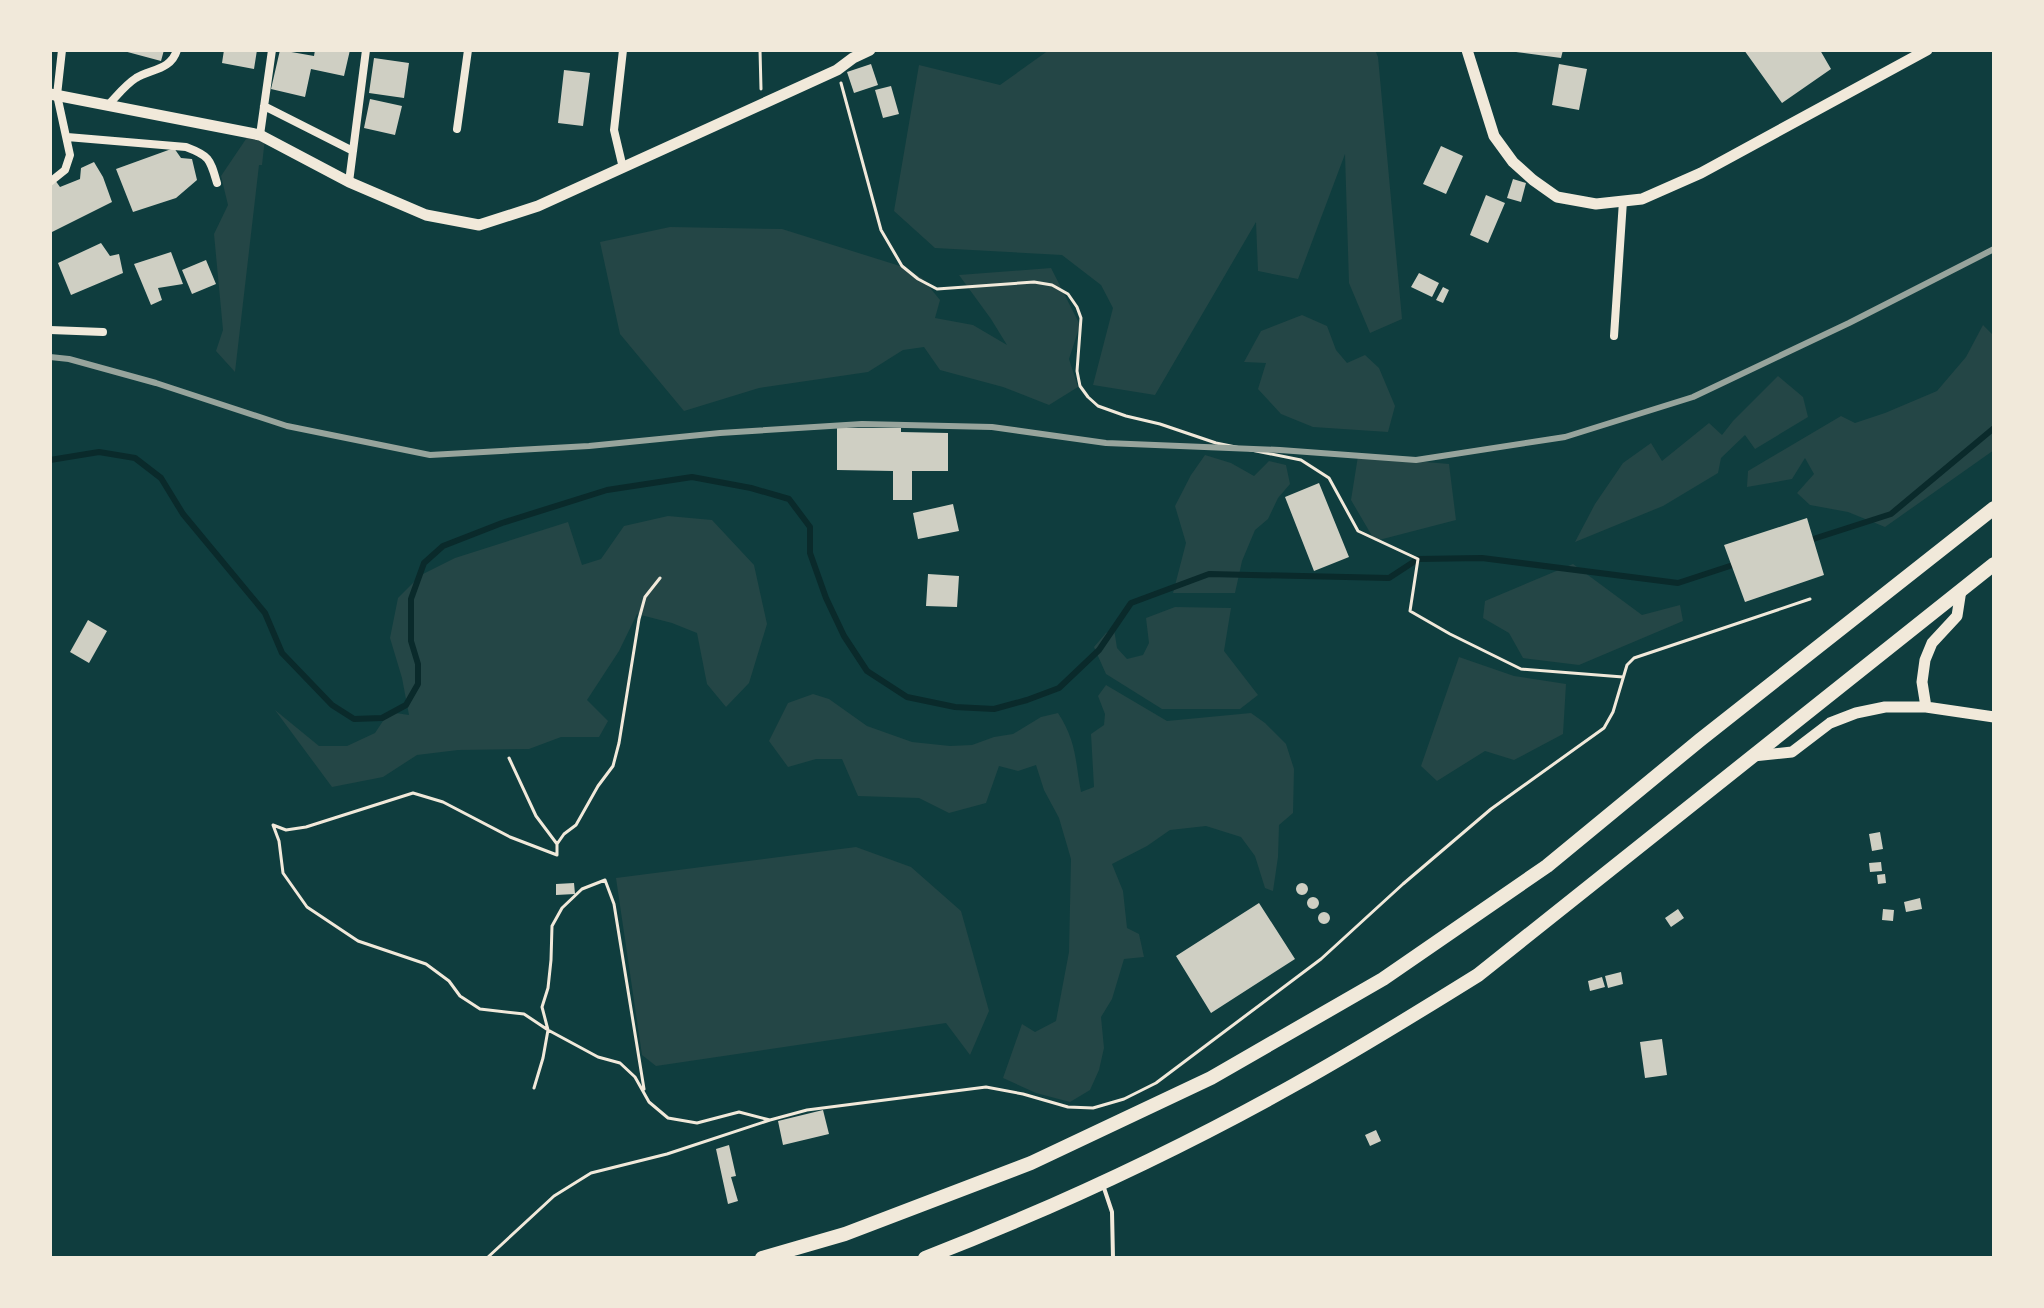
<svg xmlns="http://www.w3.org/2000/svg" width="2044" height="1308" font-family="'DM Sans',sans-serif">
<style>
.green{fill:#244646}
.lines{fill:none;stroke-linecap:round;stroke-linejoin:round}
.stream{stroke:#0a2a2b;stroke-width:6}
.building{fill:#cfcfc3}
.path{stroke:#f1e9da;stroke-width:3}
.service{stroke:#f1e9da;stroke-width:4}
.minor{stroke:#f1e9da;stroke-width:8}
.tertiary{stroke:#f1e9da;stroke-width:11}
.trunk{stroke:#f1e9da;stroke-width:14}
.rail{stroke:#97a49c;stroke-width:6}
</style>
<rect width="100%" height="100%" fill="#0f3d3e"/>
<path class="green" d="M1049 50H1375L1378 57 1402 319 1370 333 1349 283 1345 154 1298 279 1258 271 1256 222 1155 395 1093 385 1113 308 1101 285 1062 255 935 248 894 211 919 65 1000 85Z
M248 136 265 138 262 165H259L235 372 216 351 223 330 214 234 228 205 221 176Z
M670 227 782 229 900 266 922 278 940 300 935 318 973 325 1007 345 991 319 959 275 1051 268 1080 325 1069 359 1078 387 1049 405 1003 387 940 370 924 347 903 350 868 372 759 388 684 411 620 334 600 242Z
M1302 315 1327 326 1336 350 1347 363 1365 355 1379 368 1395 406 1388 432 1313 427 1281 414 1258 389 1266 363 1244 362 1261 331Z
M1983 325 1994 336V450L1885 527 1848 512 1810 505 1797 493 1814 474 1805 458 1792 479 1747 487 1748 471 1841 416 1855 423 1885 413 1937 391 1966 357Z
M1778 376 1803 397 1808 417 1755 449 1745 435 1721 458 1718 473 1663 506 1575 542 1595 504 1623 463 1651 443 1662 461 1709 423 1722 435 1733 421Z
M1205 455 1231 463 1254 476 1269 461 1286 465 1290 484 1278 498 1268 519 1255 530 1242 561 1235 593H1173L1186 543 1175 506 1191 475Z
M1358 456 1449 464 1456 520 1375 541 1351 500Z
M668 516 712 520 754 565 767 624 749 683 726 707 707 684 697 633 672 623 637 614 619 651 587 700 608 721 599 737H561L529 749 458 750 417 755 383 777 332 787 275 710 319 746H347L375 733 389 712 409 715 402 678 390 638 398 598 421 575 455 558 568 522 582 565 601 559 624 526Z
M1573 564 1642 615 1680 605 1683 621 1579 665 1523 658 1509 633 1483 618 1485 601Z
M1175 607 1231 608 1224 651 1258 695 1240 709H1162L1106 674 1094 647 1106 633 1114 629 1117 648 1127 659 1143 655 1149 643 1146 618Z
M1459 657 1514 676 1566 684 1563 734 1514 760 1485 751 1437 781 1421 766Z
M1106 685 1167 721 1251 713 1265 723 1286 744 1294 769 1293 813 1279 825 1278 857 1273 891 1265 888 1255 856 1241 837 1206 826 1170 830 1147 846 1112 864 1123 891 1127 928 1139 934 1144 957 1124 959 1112 999 1101 1017 1104 1048 1099 1070 1090 1090 1070 1102 1036 1093 1003 1078 1022 1024 1035 1032 1056 1021 1069 952 1071 859 1059 818 1044 790 1036 765 1018 771 999 766 986 803 949 813 919 798 858 796 842 759H816L788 767 769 741 788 703 813 694 829 699 867 726 912 742 950 746 972 745 994 737 1013 734 1041 717 1058 713C1077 742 1075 761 1081 792L1094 787 1091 734 1104 725 1105 714 1098 696Z
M856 847 911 867 961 911 989 1011 970 1055 946 1023 656 1066 642 1055 616 878Z"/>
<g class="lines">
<path class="stream" d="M50 460 99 452 135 458 161 478 183 514 265 613 282 653 332 705 354 719 382 718 406 705 418 684V664L411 641V599L424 563 443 546 502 523 607 490 692 477 751 488 789 499 810 527V553L826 598 844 636 867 671 907 697 955 707 994 709 1027 700 1059 688 1099 650 1131 603 1209 574 1389 578 1418 559 1482 558 1678 583 1739 563
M1807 541 1891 514 1994 428"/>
</g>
<path class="building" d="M120 50H164L161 61Z
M224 50H257L254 69 222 63Z
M280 50 314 56 315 50H350L344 76 311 69 305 97 271 89Z
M1516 50H1563L1561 58 1516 52Z
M1744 50H1820L1831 69 1782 103Z
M374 58 409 63 404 98 369 93Z
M871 64 878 85 854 93 847 72Z
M1559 64 1587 69 1579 110 1552 105Z
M564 70 590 73 583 126 558 123Z
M891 86 899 114 883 118 875 90Z
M370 99 402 106 395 135 364 128Z
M1441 146 1463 156 1446 194 1423 184Z
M174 148 181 158 192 159 197 180 176 198 133 212 116 169Z
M94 162 103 177 112 202 50 233V183L55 180 60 187 80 179 81 168Z
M1513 179 1526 183 1521 202 1507 198Z
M1486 195 1505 203 1488 243 1470 235Z
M101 243 110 256 119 254 123 273 71 295 58 263Z
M171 252 183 284 158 288 162 300 151 305 134 264Z
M206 260 216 284 192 294 182 270Z
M1419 273 1439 283 1432 297 1411 287Z
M1443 287 1449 290 1443 303 1436 300Z
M837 428H901V432L948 433V471H912V500H893V471L837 470Z
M1319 483 1349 557 1314 571 1285 497Z
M953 504 959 531 918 539 913 513Z
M1807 518 1824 575 1745 602 1724 545Z
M928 574 959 576 957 607 926 606Z
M88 620 107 631 89 663 70 652Z
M1880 832 1883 849 1872 851 1869 834Z
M1881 862 1882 871 1870 872 1869 863Z
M1885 874 1886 883 1878 884 1877 875Z
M1296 889a6 6 0 1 1 12 0a6 6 0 1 1-12 0Z
M574 883 575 894 556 895V884Z
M1307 903a6 6 0 1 1 12 0a6 6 0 1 1-12 0Z
M1920 898 1922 909 1906 912 1904 902Z
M1259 903 1295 959 1211 1013 1176 956Z
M1678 909 1684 918 1671 927 1665 918Z
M1883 909 1894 910 1893 921 1882 920Z
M1318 918a6 6 0 1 1 12 0a6 6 0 1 1-12 0Z
M1621 972 1623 984 1608 988 1605 976Z
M1602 977 1605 987 1590 991 1588 981Z
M1662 1039 1667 1075 1645 1078 1640 1042Z
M823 1110 829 1134 783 1145 778 1121Z
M1376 1130 1381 1141 1370 1146 1365 1135Z
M729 1145 736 1176 731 1177 738 1201 728 1204 716 1149Z"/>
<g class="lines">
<path class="path" d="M760 50 761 89
M841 83 881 230 902 266 918 279 937 289 1034 282 1052 285 1068 294 1077 307 1081 318 1077 371 1080 386 1088 397 1098 406 1126 416 1160 424 1216 443 1301 460 1329 478 1358 531 1418 559 1410 611 1450 634 1521 669 1623 677
M509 758 536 816 557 844V855L510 837 443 802 413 793 306 827 286 830 273 825 279 841 283 873 307 907 358 941 426 964 449 981 460 996 480 1009 524 1014 548 1030 598 1057 620 1063 635 1077 649 1102 668 1118 697 1123 739 1112 770 1120
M557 844 564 834 576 825 598 786 613 766 619 743 639 619 645 597 660 578
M534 1088 543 1058 548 1030 542 1007 548 988 551 960 552 926 562 908 582 889 605 880 614 904 644 1089
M487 1258 554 1196 591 1173 667 1154 770 1120 807 1110 986 1087 1023 1094 1068 1107 1093 1108 1124 1099 1156 1083 1321 959 1403 884 1491 809 1604 728 1613 712 1627 665 1634 658 1810 599"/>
<path class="service" d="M1103 1185 1112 1212 1113 1258"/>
<path class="minor" d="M623 50 614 130 623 168
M108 105C117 96 125 85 136 78 151 69 171 70 177 50
M264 106 353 151
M457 129 468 50
M260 135 272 50
M67 137 186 147C210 156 210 159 217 183
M50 182 65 170 70 155 57 95 62 50
M349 182 366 50
M50 330 103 332
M1614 336 1623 201"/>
<path class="tertiary" d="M1467 50 1494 136 1513 162 1533 180 1557 197 1596 204 1642 199 1701 173 1927 50
M50 94 260 135 349 182 426 215 479 225 538 206 837 70 853 58 870 50
M1926 707 1922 682 1925 660 1932 643 1957 616 1961 590
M1753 756 1792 752 1830 723 1856 713 1885 707H1926L1994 717"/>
<path class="trunk" d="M762 1258 845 1234 1031 1163 1211 1078 1383 979 1547 866 1700 740 1994 508
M925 1258C1051 1209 1176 1151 1294 1085 1357 1050 1417 1013 1478 975L1994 564"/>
<path class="rail" d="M50 357 69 359 156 383 287 426 430 455 589 446 720 433 862 424 992 427 1106 443 1280 450 1416 460 1565 437 1693 397 1849 323 1994 249"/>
</g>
<rect width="2044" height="1308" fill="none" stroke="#f1e9da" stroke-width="104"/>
</svg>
